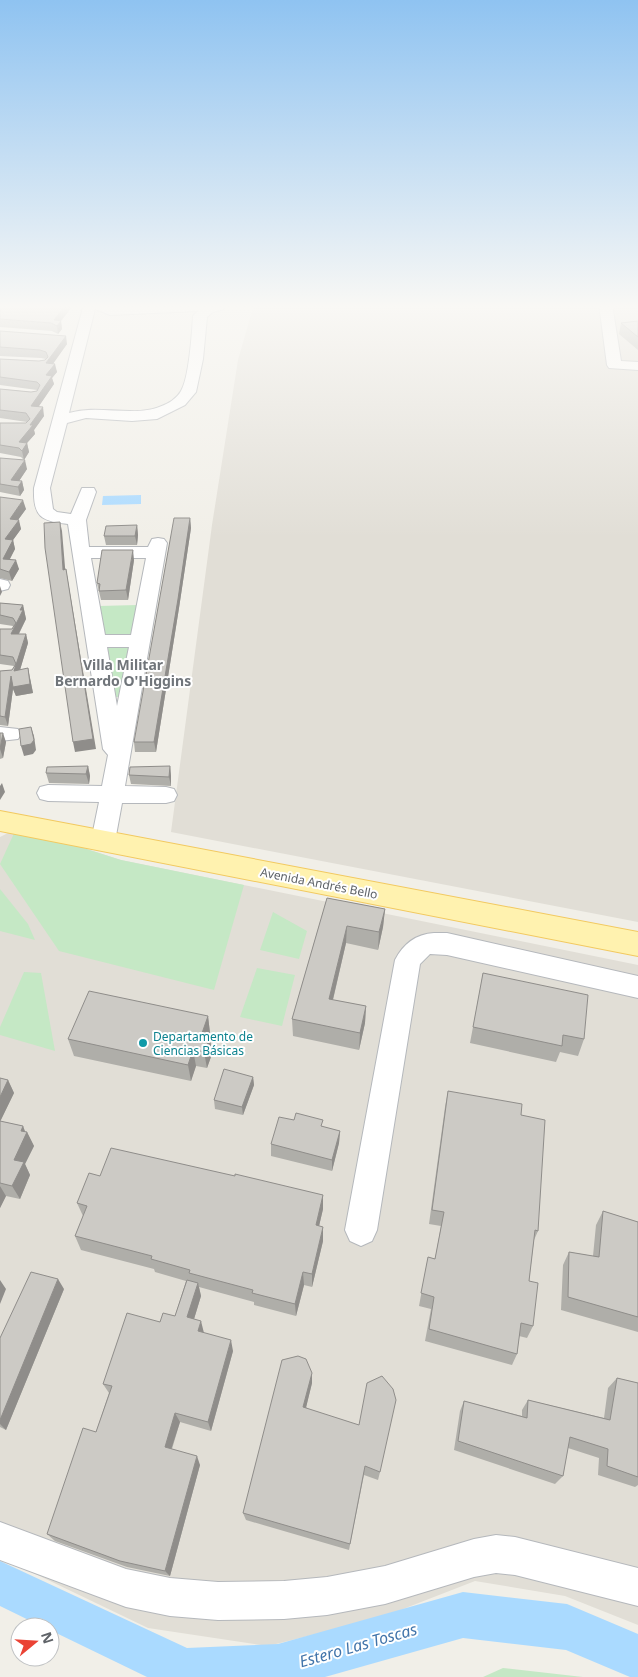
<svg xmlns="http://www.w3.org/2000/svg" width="638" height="1677" font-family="'Noto Sans',sans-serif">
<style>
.education{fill:#e1ded6}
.green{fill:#c5e8c5}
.water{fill:#aadaff}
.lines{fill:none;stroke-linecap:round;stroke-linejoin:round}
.river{fill:#aadaff;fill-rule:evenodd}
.minor-casing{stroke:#b5b8bc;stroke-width:2}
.major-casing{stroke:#f2c960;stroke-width:2}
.minor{fill:#fff;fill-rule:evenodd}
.major{fill:#fff2af;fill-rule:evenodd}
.wall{fill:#afaea9}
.shaded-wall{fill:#8f8d8a}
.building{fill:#cccac5;stroke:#8f8d8a}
.culture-dot{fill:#0f9aa8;stroke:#fff;stroke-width:2}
.labels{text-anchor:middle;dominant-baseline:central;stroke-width:4;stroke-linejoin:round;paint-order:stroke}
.street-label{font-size:12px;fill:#5f6368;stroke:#fff}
.culture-label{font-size:12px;fill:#0d838f;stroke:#fff;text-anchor:start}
.neighbourhood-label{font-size:14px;font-weight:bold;fill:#70757a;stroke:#fff}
.near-water-label{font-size:16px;font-style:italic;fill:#4174aa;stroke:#fff}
</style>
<rect width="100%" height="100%" fill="#f1efe8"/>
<path class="education" d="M254 304H638V922L171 832 212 525 238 360Z
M16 829 27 830 121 860 638 965V1625L565 1596 475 1581 380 1618 268 1646 148 1628 0 1557V837Z"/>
<path class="green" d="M137 605 130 638H103L99 606Z
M104 645 131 646 120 697H112Z
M16 829 27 830 121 860 244 885 214 990 59 951 0 864Z
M0 889 28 924 35 940 0 931Z
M273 912 307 931 299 959 260 950Z
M257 968 295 975 282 1026 240 1017Z
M24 972 41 973 55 1051 0 1035V1027Z
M503 1668 583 1677H483Z"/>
<path class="water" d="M141 495V504L102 505 103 496Z"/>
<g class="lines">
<path class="river" d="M0 1561 187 1648 278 1644 463 1592 567 1604 638 1634V1677H630L566 1650 463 1638 325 1677H147L50 1630V1627H43L0 1606Z"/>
<defs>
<path id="minor" d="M84 304H105L112 307 224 304 226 306 224 309 213 312 207 317 203 359 196 392 185 405 157 419 132 421 86 418 67 423 50 488 53 509 57 512 71 514 82 488H94L96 492 86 520 89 547H148L152 539 158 538 164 539 167 543 125 786 166 787 174 789 177 795 174 801 166 803H122L115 841 111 847 103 850 95 847 91 841 99 802 48 801 40 799 37 793 40 787 48 785 102 786 108 755 103 749 68 524C41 521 33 517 34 488ZM95 309 110 315 198 311 193 316C192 333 189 378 181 391 172 407 146 412 130 411 109 411 90 407 69 413ZM91 558H146L131 635H105ZM107 647H129L117 706Z
M599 304H612L621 361 638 362V370L609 368 607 365Z
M0 579 8 581 10 585 8 589 0 591Z
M0 727 18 729 21 734 18 739 0 741Z
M434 933H447L638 976V998L447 955 430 954 420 964 377 1230 372 1241 361 1246 350 1241 345 1230 395 960C403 944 416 934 434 933Z
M0 1522 126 1569 170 1578 218 1582 284 1581 327 1577 385 1566 474 1539 496 1535 515 1537 638 1568V1606L515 1575 496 1573 474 1577 385 1604 327 1615 284 1619 218 1620 170 1616 126 1607 0 1560Z"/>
<path id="major" d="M0 811 638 932V956L0 831Z"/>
</defs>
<use href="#minor" class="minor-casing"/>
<use href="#major" class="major-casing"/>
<use href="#minor" class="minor"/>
<use href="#major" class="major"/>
</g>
<path class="wall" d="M0 304 54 307 58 305 57 304H74L61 321 62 329 58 334 52 331 0 327Z
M638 321V350L619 334 621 323Z
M0 331 67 344 53 363 57 372 52 378 54 384 38 407 44 416 34 430 35 434 27 443 29 452 24 460 21 457 0 453V423H26L27 422 0 418V389L31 392 37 391V390L0 385V359L39 361 45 360 46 359 41 358 0 356Z
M0 458 27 469 19 481H22L24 490 20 496 0 492Z
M0 497 26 509 18 520 21 529 13 540 15 549 10 559 19 569 12 581 0 578Z
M190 518 191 528 179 608 156 752H135L134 742Z
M137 525 138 535 137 545H106L104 536Z
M134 560 128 600H101L97 583Z
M0 603 23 605 26 619 19 634H26L28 643 20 670 30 678 33 693 16 696 13 689 8 726 0 725V671L12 670 14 666 0 664V629H12L13 626 0 624Z
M0 733 6 742 3 758 0 759Z
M88 766 90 776 89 784 49 783 46 773Z
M170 766 171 776V786L131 784 129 775Z
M327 898 385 909 383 927 378 950 346 943 333 1000 366 1006 365 1023 359 1050 293 1036 292 1019Z
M483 973 584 1039 578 1056 560 1052 556 1062 470 1043Z
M208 1016 210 1033 209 1038H210L212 1054 207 1068 196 1066 191 1081 74 1056 68 1039Z
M253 1077 254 1085 243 1115 215 1109 214 1100Z
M0 1078 8 1080 14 1093 0 1121 23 1126 25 1132H27L34 1146 25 1164 30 1175 20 1199 6 1196 0 1208Z
M448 1091 521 1115 538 1231 534 1240 529 1281 533 1326 527 1338 519 1336 517 1354 512 1365 425 1341 431 1309 419 1306 428 1257 435 1259 441 1226 429 1224 445 1107Z
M294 1120 340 1131 339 1143 332 1171 271 1156V1144Z
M100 1176H235L323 1195V1209L319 1226 323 1241 312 1287 304 1285 296 1316 254 1305V1302L199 1287 201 1296 194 1319 204 1333 233 1351 211 1431 180 1422 172 1449 200 1465 170 1576 127 1567 55 1541 47 1534 96 1432 109 1393 103 1384 160 1322 175 1316 186 1281 155 1272 154 1269 81 1250 75 1236 83 1216 77 1203Z
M603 1211 638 1222V1332L561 1310 563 1265 569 1252 593 1256 596 1225Z
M64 1289 6 1430 0 1427V1338Z
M312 1373V1383L306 1407 380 1472 378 1480 364 1475 349 1550 246 1520 243 1513Z
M617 1378 638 1383V1485L635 1487 598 1475 599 1458 568 1448 563 1476 555 1484 454 1450 460 1411 464 1401 522 1416V1410L528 1400 604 1418 608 1388Z"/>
<path class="shaded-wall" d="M67 304H74L61 321 62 329 58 334 57 326 54 320Z
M66 336 67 344 48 371 46 363Z
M55 364 57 372 52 378 54 384 33 415 31 406 46 375Z
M43 407 44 416 34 430 35 434 27 443 29 452 24 460 22 451 23 449 21 451 19 442 30 425Z
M25 460 27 469 15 487 11 480Z
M22 481 24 490 20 496 18 487Z
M23 500 26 509 12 528 10 519Z
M190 518 191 528 179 608 156 752 154 742Z
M19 520 21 529 13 540 15 549 5 568 3 559 5 539Z
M60 522 62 531 66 579 63 570Z
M137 525 138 535 137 545 135 536Z
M133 550 134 560 128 600 126 590Z
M16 560 19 569 12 581 9 572Z
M66 569 96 749 75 752 73 742Z
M0 586 2 592 0 596Z
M23 605 26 619 14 643 11 634 21 614 20 610Z
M26 634 28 643 17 680 14 671Z
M28 668 33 693 16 696 13 689 8 726 5 717 11 676Z
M31 727 34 736 36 750 33 754 24 756 21 746Z
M3 733 6 742 3 758 0 749Z
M88 766 90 776 89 784 86 774Z
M170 766 171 776V786L169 777Z
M2 783 5 792 0 800V786Z
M385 909 383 927 378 950 379 932Z
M347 926 346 943 329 1016V999Z
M366 1006 365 1023 359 1050 360 1033Z
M208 1016 210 1033 203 1053 201 1036Z
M210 1038 212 1054 207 1068 204 1052Z
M193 1050 196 1066 191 1081 188 1065Z
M253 1077 254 1085 243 1115 242 1107Z
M8 1080 14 1093 0 1122V1097Z
M23 1126 26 1134 27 1132 34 1146 25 1164 30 1175 20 1199 12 1186 14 1160 21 1131Z
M340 1131 339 1143 332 1171V1160Z
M0 1186 6 1196 0 1208Z
M323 1195V1209L316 1239V1225Z
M323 1227V1241L312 1287V1274Z
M303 1272 304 1285 296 1316 295 1304Z
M58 1279 64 1289 6 1430 0 1424V1420Z
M0 1280 6 1289 0 1304Z
M198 1283 201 1296 191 1329 187 1317Z
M201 1321 204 1333 198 1331Z
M231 1340 233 1351 211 1431 208 1422Z
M312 1373V1383L304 1416 303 1407Z
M175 1413 180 1422 169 1456 165 1447Z
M197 1456 200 1465 170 1576 165 1571Z"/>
<path class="building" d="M0 304 54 307 60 304H67L54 320 61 321 57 326 51 323 0 319Z
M638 321V337L621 323Z
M0 331 66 336 46 363 55 364 46 375 52 376 31 406 43 407 30 425H33L19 442 27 443 22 451 19 448 0 445V423H26L30 419 26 413 0 410V389L31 392 37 391 40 385 37 382 0 377V359L39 361 45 360 48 357 46 352 40 350 0 347Z
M0 458 25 460 11 480 22 481 18 487 0 484Z
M0 497 23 500 10 519 19 520 5 539 13 540 3 559 16 560 9 572 0 569Z
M174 518H190L178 599 154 742H134Z
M60 522 63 570 66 569 93 739 73 742 45 548 44 523Z
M137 525 135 536H104L106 526Z
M102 550H133L126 590 99 591 100 584 97 583Z
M0 603 23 605 20 610H23L11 634H26L14 671 28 668 30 684 13 687 11 676 5 717 0 716V671L12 670 16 664 13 657 0 655V629H12L16 623 13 618 0 615Z
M31 727 34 740 31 744 21 746 19 729Z
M0 733H3L0 749Z
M88 766 86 774 46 773 47 767Z
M170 766 169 777 129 775 130 767Z
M327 898 385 909 379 932 347 926 329 999 366 1006 360 1033 292 1019Z
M483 973 588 995 584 1039 563 1035 562 1046 473 1027Z
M89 991 208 1016 201 1036 210 1038 204 1052 193 1050 188 1065 68 1039Z
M224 1069 253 1077 242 1107 214 1100Z
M0 1078 8 1080 0 1097Z
M448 1091 522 1104 521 1115 545 1120 538 1231 535 1230 529 1281 538 1283 533 1326 521 1323 517 1354 429 1329 434 1297 421 1293 428 1257 435 1259 444 1212 432 1210Z
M296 1113 323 1120 321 1126 340 1131 332 1160 271 1144 279 1117 294 1120Z
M0 1121 23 1126 21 1131 27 1132 14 1160 24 1162 12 1186 0 1183Z
M111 1148 235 1176V1174L323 1195 316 1225 323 1227 312 1274 303 1272 295 1304 252 1293 253 1290 189 1273 190 1270 151 1259 152 1256 75 1236 87 1206 77 1203 89 1173 100 1176Z
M603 1211 638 1222V1317L568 1297 569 1252 599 1257Z
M31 1272 58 1279 0 1420V1338Z
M187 1280 198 1283 187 1317 201 1321 198 1331 231 1340 208 1422 175 1413 165 1447 197 1456 165 1571 120 1561 47 1534 83 1428 96 1432 112 1386 103 1384 127 1313 160 1322 163 1313 175 1316Z
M298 1356 306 1359 312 1373 303 1407 359 1425 367 1383 382 1376 393 1389 396 1400 380 1472 365 1466 350 1544 243 1513 282 1360Z
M617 1378 638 1383V1477L607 1466 608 1449 570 1437 563 1476 458 1441 464 1401 527 1418 528 1400 610 1420Z"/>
<linearGradient id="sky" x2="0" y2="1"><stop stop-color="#8fc3f1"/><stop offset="0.57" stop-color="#f9f8f5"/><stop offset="1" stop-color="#f9f8f5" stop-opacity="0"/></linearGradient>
<rect width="638" height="538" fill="url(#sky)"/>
<circle class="culture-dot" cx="143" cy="1043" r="5"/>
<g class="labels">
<g class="street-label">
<text transform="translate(319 883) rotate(11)">Avenida Andrés Bello</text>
</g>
<g class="culture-label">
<text x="153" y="1036">Departamento de<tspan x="153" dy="14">Ciencias Básicas</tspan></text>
</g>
<g class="neighbourhood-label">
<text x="123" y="664">Villa Militar<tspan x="123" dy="16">Bernardo O'Higgins</tspan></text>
</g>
<g class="near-water-label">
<text transform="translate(358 1645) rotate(-16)">Estero Las Toscas</text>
</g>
</g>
<g transform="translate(35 1642) rotate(72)"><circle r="24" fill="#ffffff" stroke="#bfc1c3"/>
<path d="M0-4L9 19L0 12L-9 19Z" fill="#ea4335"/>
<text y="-8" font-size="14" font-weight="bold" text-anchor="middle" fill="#5f6368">N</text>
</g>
</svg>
